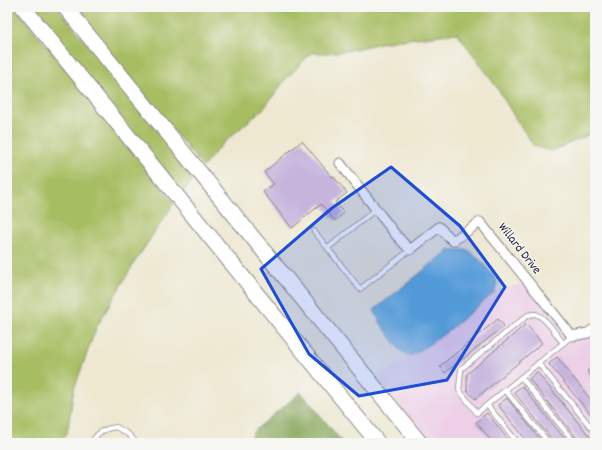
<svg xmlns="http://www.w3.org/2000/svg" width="602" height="450" font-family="Dekko,sans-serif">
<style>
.built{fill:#edd0e8}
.green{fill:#a7bd62;stroke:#64704e}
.forest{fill:#85a458;stroke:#54634a}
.water{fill:#5eadd8;stroke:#40688a}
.building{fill:#c6b4dd}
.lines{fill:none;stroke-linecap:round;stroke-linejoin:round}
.service-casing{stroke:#888586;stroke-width:6}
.minor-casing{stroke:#888586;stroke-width:11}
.primary-casing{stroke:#888586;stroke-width:17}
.service{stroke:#fff;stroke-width:4.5}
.minor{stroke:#fff;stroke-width:9}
.primary{stroke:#fff;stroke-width:15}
.marked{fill:#1d4ed8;fill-opacity:0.2;stroke:#1d4ed8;stroke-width:3;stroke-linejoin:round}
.labels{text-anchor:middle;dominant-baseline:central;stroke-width:3;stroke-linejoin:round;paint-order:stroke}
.street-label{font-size:13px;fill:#22223b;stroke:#f6f6f2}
</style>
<rect width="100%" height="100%" fill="#f6f6f2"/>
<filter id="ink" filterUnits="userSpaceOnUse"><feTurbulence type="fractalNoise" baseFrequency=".025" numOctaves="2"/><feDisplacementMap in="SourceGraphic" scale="8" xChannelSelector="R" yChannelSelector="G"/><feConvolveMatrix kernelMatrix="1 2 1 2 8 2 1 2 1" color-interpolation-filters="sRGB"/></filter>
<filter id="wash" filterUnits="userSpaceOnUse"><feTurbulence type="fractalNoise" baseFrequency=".012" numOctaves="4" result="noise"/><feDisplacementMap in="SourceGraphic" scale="16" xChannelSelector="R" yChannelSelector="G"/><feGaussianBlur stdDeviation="0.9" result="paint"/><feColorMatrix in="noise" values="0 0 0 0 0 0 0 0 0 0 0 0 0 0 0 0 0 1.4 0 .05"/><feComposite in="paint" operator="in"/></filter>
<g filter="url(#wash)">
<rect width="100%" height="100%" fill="#eee8d1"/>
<path class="built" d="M529 281 576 338 595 323V443H428L376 379 409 356 416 353 495 292Z"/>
<path class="green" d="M7 7H15L174 203 134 263 96 328 74 389 67 433 61 443H7Z
M31 7H57L195 177 182 193Z
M73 7H595V129L586 136 552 151 534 146 517 121 498 89 475 57 457 33 408 39 380 43 347 51 326 53H311L285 80 265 107 221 145 203 167Z"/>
<path class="forest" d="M301 392 343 443H247L254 431Z"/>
<path class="water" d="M449 250H468L483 263 497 281 495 292 444 334 416 353 409 356 400 350 380 322 374 310Z"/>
<g id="blocks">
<path class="building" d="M302 141 332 177 333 176 347 193 335 202 344 213 335 221 321 204 292 228 263 192 274 184 264 172Z
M498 319 504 326 445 373 440 366Z
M526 324 542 343 475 399 467 390V374Z
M557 357 595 405V420L549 364Z
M595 365V381L587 371Z
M537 372 595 443H581L529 379Z
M522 386 568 443H555L514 392Z
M507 398 543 443H529L498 405Z
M487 413 511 443H493L476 422Z"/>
</g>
</g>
<g filter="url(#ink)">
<use href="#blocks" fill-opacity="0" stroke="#888586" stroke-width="1"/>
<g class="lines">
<defs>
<path id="service" d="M314 231 360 289 410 250
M328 248 376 209
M563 343C557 336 544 314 534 314 532 314 530 315 528 315L461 369 459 390 477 413 572 336
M538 363 595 432
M521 377 575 443
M505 390 549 443
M487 405 518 443
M91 443C98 432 103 429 116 427L128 434 137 443"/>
<path id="minor" d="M340 163 396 235 410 250 439 227 453 241 480 222 572 336 588 333 595 328"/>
<path id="primary" d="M23 7 378 443
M65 7 420 443"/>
</defs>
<use href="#service" class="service-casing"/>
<use href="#minor" class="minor-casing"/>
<use href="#primary" class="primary-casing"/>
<use href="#service" class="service"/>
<use href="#minor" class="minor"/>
<use href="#primary" class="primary"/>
</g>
</g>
<path class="marked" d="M391 167 460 226 505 287 447 380 359 396 309 354 261 269 332 208Z"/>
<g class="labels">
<g class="street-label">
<text transform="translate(519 249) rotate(52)">Willard Drive</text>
</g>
</g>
<rect width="602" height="450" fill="none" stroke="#f6f6f2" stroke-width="24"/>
</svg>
